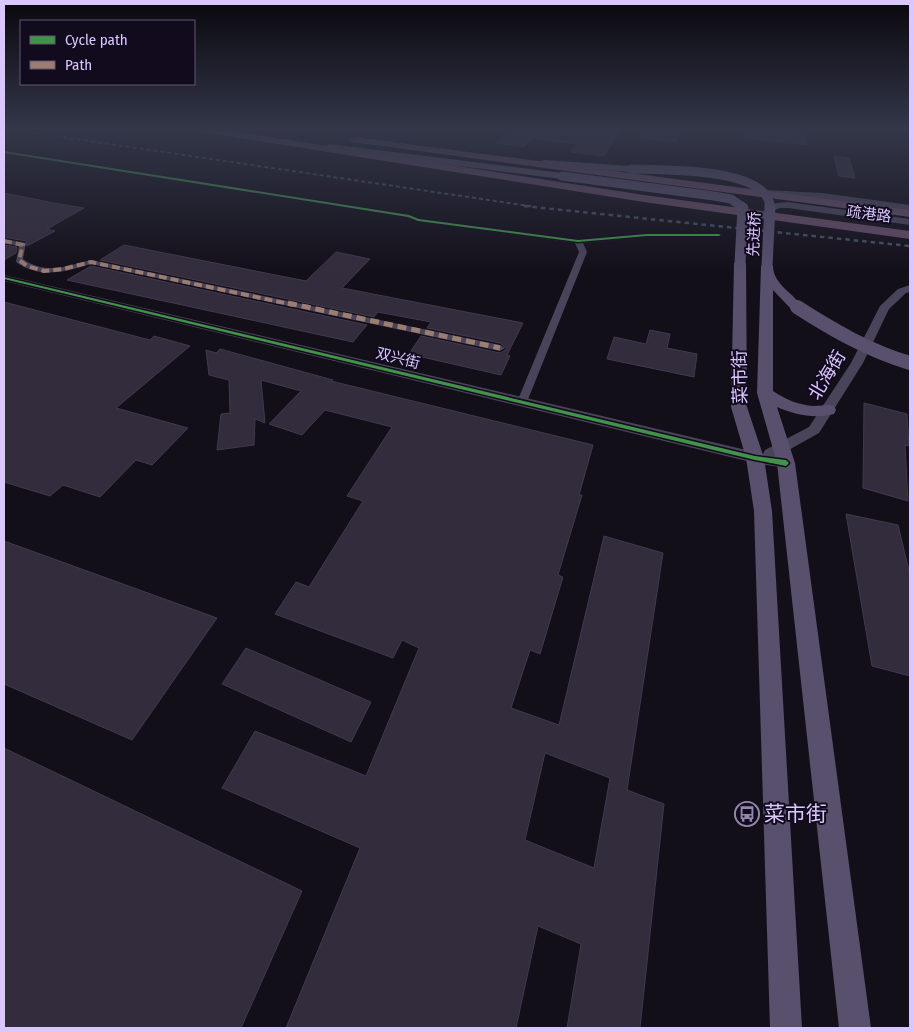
<svg xmlns="http://www.w3.org/2000/svg" width="914" height="1032" font-family="'Fira Sans Condensed','Noto Sans SC',sans-serif">
<style>
.building{fill:#332c3c;stroke:#41394e;fill-rule:evenodd}
.lines{fill:none;stroke-linecap:round;stroke-linejoin:round}
.minor{fill:#49445a;fill-rule:evenodd}
.tertiary{fill:#49445a;fill-rule:evenodd}
.secondary{fill:#58506d;fill-rule:evenodd}
.trunk{fill:#644c66;fill-rule:evenodd}
.rail-far1{stroke:#435065;stroke-width:2;stroke-dasharray:4 3;stroke-linecap:butt}
.rail{stroke:#435065;stroke-width:2.5;stroke-dasharray:4.5 4;stroke-linecap:butt}
.secondary-bridge-far2{stroke:#58506d;stroke-width:9}
.secondary-bridge-far1{stroke:#58506d;stroke-width:11}
.secondary-bridge{stroke:#58506d;stroke-width:14}
.quiet-far1{stroke:#9b7d72;stroke-width:4;stroke-dasharray:8 4;stroke-linecap:butt}
.quiet{stroke:#9b7d72;stroke-width:5;stroke-dasharray:9 5;stroke-linecap:butt}
.cycleway-casing{stroke:#120b1d;stroke-width:3}
.cycleway{fill:#419447;fill-rule:evenodd}
.labels{text-anchor:middle;dominant-baseline:central;stroke-width:4;stroke-linejoin:round;paint-order:stroke}
.far-street-label{font-size:15px;fill:#dac7ff;stroke:#120b1d}
.street-label{font-size:18px;fill:#dac7ff;stroke:#120b1d}
.near-poi-label{font-size:21px;fill:#dac7ff;stroke:#120b1d;text-anchor:start}
</style>
<rect width="100%" height="100%" fill="#130f19"/>
<path class="building" d="M511 129H621L604 156 571 152 576 144 533 138 524 147 496 143Z
M641 129H681L676 142 640 138Z
M745 129 805 131 807 145 745 138Z
M834 156 849 158 855 178 839 176Z
M4 193 54 203 84 208 47 229 55 231 27 246 26 241 4 237Z
M4 245 17 247 16 253 4 260Z
M124 245 306 281 336 252 370 259 342 288 523 323 507 355 510 356 501 375 409 354 421 336 500 353 507 349 500 343 427 328 431 322 378 312 374 317 100 260Z
M91 266 367 325 353 342 67 280Z
M4 302 150 340 154 336 190 346 116 408 188 428 152 465 136 460 100 497 63 485 50 496 4 482Z
M650 330 670 334 667 348 697 354 694 377 607 359 614 337 646 344Z
M220 349 333 380 331 381 593 445 579 495H582L558 575 563 577 540 654 530 650 511 708 559 725 604 536 663 553 627 790 664 804 640 1028H567L581 944 538 926 516 1028H286L360 848 222 788 255 731 366 776 419 648 402 640 393 658 275 614 296 582 309 587 363 501 347 496 392 427 325 410 302 435 269 424 301 391 261 380 265 423 255 419 254 445 217 450 221 414 230 413 229 380 209 375 206 350 216 353ZM545 753 610 778 594 868 525 840Z
M864 403 907 414 909 446 905 445 908 501 863 488Z
M846 514 898 525 910 575V676L872 666Z
M4 541 217 618 132 740 4 684Z
M246 648 371 702 351 742 222 684Z
M4 748 302 891 241 1028H4Z"/>
<g class="lines">
<path class="minor" d="M4 150 409 214 420 218 578 239 647 233H719L723 235 719 237H647L583 243 587 252 527 402 522 405 517 402 579 252 575 243 418 222 407 218 4 154Z
M4 239 26 243 23 259C45 275 68 266 91 260L500 345 505 348 500 351 91 264C65 272 40 279 16 262L19 246 4 243Z"/>
<path class="tertiary" d="M766 190 822 193 910 205V211L822 199 763 195V191Z
M788 202 910 219V225L788 208H780L769 212 765 209 776 203Z
M4 275 763 454 765 450 809 427 851 363 880 306 898 289 910 285V292L906 293 889 309 863 363 819 433 778 456 791 459 793 463 791 467 786 468 755 463 4 281Z"/>
<path class="secondary" d="M329 144 562 173 567 176 562 179 326 149 325 147Z
M544 160 631 166 636 169 631 172 541 165V161Z
M740 259 746 263 747 407 764 458 772 511 802 1028H770L754 511 746 458 731 407 734 263Z
M767 262 773 266C773 284 794 294 803 307L797 311 792 310 773 290V391C785 399 798 405 814 406 821 406 827 404 834 406L836 410 834 414C815 419 795 415 777 407L795 463 871 1028H839L777 463 757 393 761 266Z"/>
<path class="trunk" d="M197 129H219L644 195 910 231V239L644 202 202 132Z
M355 137 910 210V217L352 142 350 140Z"/>
<path class="rail-far1" d="M8 129 536 207"/>
<path class="rail" d="M524 206 910 246"/>
<path class="secondary-bridge-far2" d="M631 169C661 170 768 167 770 207
M562 176 714 196 731 199 742 207"/>
<path class="secondary-bridge-far1" d="M740 206 743 208 740 263
M767 266 770 206"/>
<path class="secondary-bridge" d="M797 307C833 330 869 351 910 363"/>
<path class="quiet-far1" d="M4 241 23 245 19 260 27 266 44 271 63 269 91 262 294 305"/>
<path class="quiet" d="M288 303 500 348"/>
<defs>
<path id="cycleway" d="M4 151 409 215 419 219 578 240 647 234H719L721 235 719 236H647L578 242 418 221 408 217 4 153Z
M4 277 755 456 786 460 789 463 786 466 755 460 4 279Z"/>
</defs>
<use href="#cycleway" class="cycleway-casing"/>
<use href="#cycleway" class="cycleway"/>
</g>
<linearGradient id="sky" x2="0" y2="1"><stop stop-color="#0a080e"/><stop offset="0.47" stop-color="#333749"/><stop offset="1" stop-color="#333749" stop-opacity="0"/></linearGradient>
<rect width="914" height="273" fill="url(#sky)"/>
<defs>
<symbol id="bus-ring" viewBox="-11 -11 22 22"><circle r="9.5" fill="#120b1d" stroke="#9487ae" stroke-width="1.5"/><path d="M-5-6H5V4H4V6H2V4H-2V6H-4V4H-5ZM-3.5-4V0h7V-4ZM-3.5 1.2v1.5H-2V1.2ZM2 1.2v1.5H3.5V1.2Z" fill="#9487ae"/></symbol>
</defs>
<g fill-rule="evenodd">
<use href="#bus-ring" x="733" y="800" width="28" height="28"/>
</g>
<g class="labels">
<g class="far-street-label">
<text transform="translate(869 214) rotate(7)">疏港路</text>
<text transform="translate(754 234) rotate(-88)">先进桥</text>
<text transform="translate(398 358) rotate(14)">双兴街</text>
</g>
<g class="street-label">
<text transform="translate(827 375) rotate(-59)">北海街</text>
<text transform="translate(740 377) rotate(-91)">菜市街</text>
</g>
<g class="near-poi-label">
<text x="764" y="814">菜市街</text>
</g>
</g>
<rect width="914" height="1032" fill="none" stroke="#dac7ff" stroke-width="10"/>
<rect x="20" y="20" width="175" height="65" fill="#120b1d" stroke="#625677"/>
<rect x="30" y="36" width="25" height="8" fill="#419447" stroke="#625677"/>
<text x="65" y="45" font-size="15" fill="#dac7ff">Cycle path</text>
<rect x="30" y="61" width="25" height="8" fill="#9b7d72" stroke="#625677"/>
<text x="65" y="70" font-size="15" fill="#dac7ff">Path</text>
</svg>
